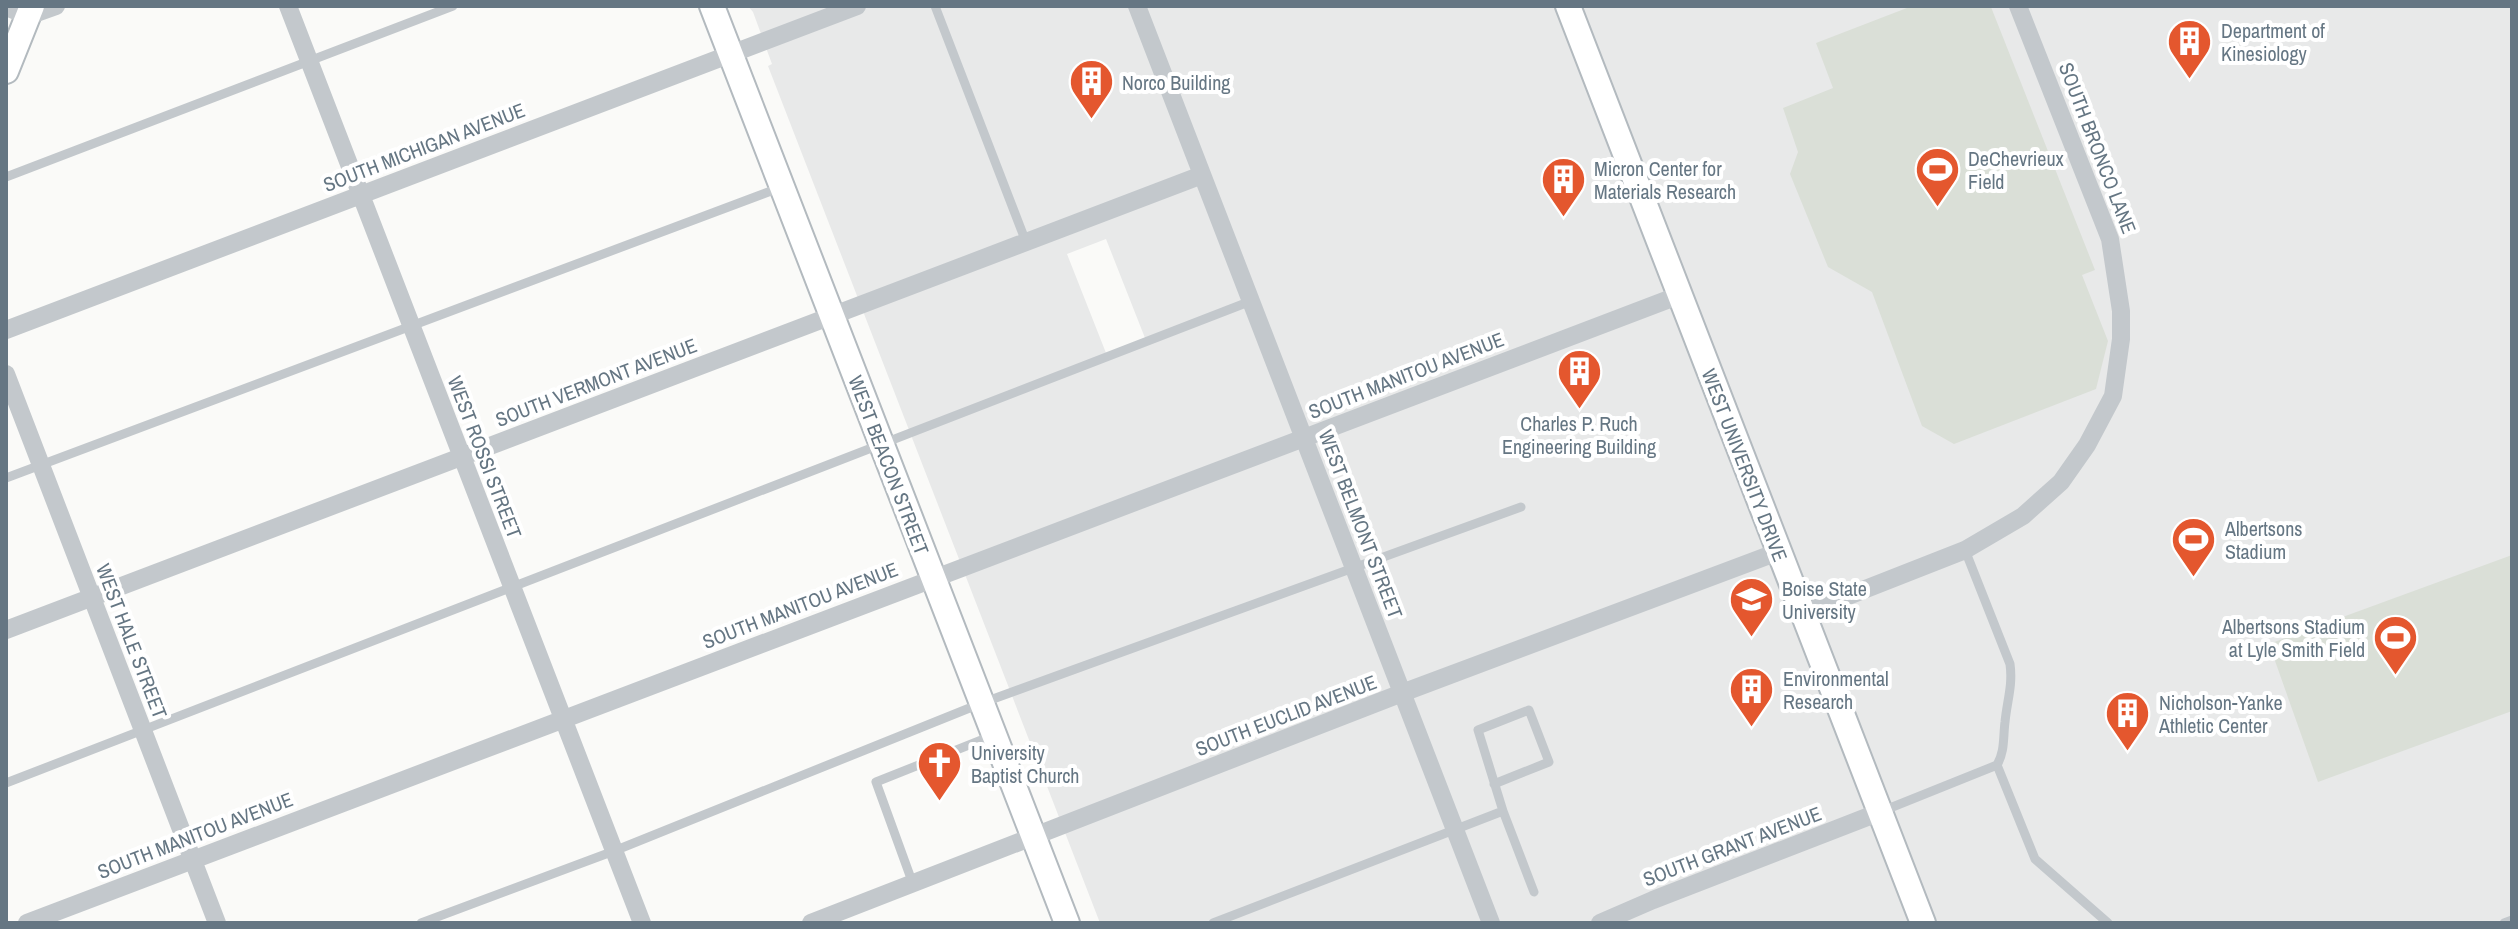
<svg xmlns="http://www.w3.org/2000/svg" width="2518" height="929" font-family="'Archivo Narrow',sans-serif">
<style>
.built{fill:#e8e9e9;fill-rule:evenodd}
.green{fill:#dadfd7}
.lines{fill:none;stroke-linecap:round;stroke-linejoin:round}
.secondary-casing{stroke:#b3babf;stroke-width:28}
.lane{stroke:#c3c8cc;stroke-width:9}
.street{stroke:#c3c8cc;stroke-width:18}
.secondary{stroke:#fff;stroke-width:24}
.labels{text-anchor:middle;dominant-baseline:central;stroke-width:8;stroke-linejoin:round;paint-order:stroke}
.poi-label{font-size:20px;fill:#657683;stroke:#fff;text-anchor:start}
.street-label{font-size:20px;fill:#657683;stroke:#fff}
</style>
<rect width="100%" height="100%" fill="#fafaf8"/>
<path class="built" d="M748 6H2512V923H1100L768 66 772 64 753 12ZM1106 239 1145 338 1106 353 1067 254Z"/>
<path class="green" d="M1912 6 1991 7 2095 270 2082 275 2108 341 2096 389 1954 444 1922 426 1872 292 1828 267 1790 174 1798 152 1783 108 1833 88 1816 43Z
M2512 555V711L2318 782 2269 644Z"/>
<g class="lines">
<defs>
<path id="secondary" d="M712 6 1067 923
M1568 6 1923 923
M6 71 32 6"/>
</defs>
<use href="#secondary" class="secondary-casing"/>
<path class="lane" d="M935 6 1026 242
M6 177 453 6
M6 478 779 188
M1997 765 2035 859 2108 923
M6 783 1251 301
M1494 784 1549 762 1529 710 1478 730 1503 811
M1880 812 1997 765C2005 751 2003 738 2005 722 2007 701 2013 685 2010 664L1965 550
M913 884 876 782 994 735
M421 923 614 851 982 703 1521 507
M1213 923 1503 811 1534 892
M2504 923 2512 920"/>
<path class="street" d="M288 6 642 923
M1137 6 1491 923
M6 7 28 16 56 6
M6 330 857 6
M6 374 217 923
M1802 614 1965 550 2023 516 2061 482 2087 445 2113 396 2121 339V311L2110 239 2018 6
M6 630 1202 175
M27 923 1680 295
M811 923 1402 693 1778 552
M1600 923 1653 900 1880 812"/>
<use href="#secondary" class="secondary"/>
</g>
<defs>
<symbol id="building-pin" viewBox="-11 -11 22 30"><path d="M0 17L-7.5 6A9.5 9.5 0 1 1 7.5 6Z" fill="#e4572e" stroke="#fff"/><path d="M-4-6H4V6H1V3H-1V6H-4ZM-2.5-4.3h1.7v1.8h-1.7ZM.8-4.3h1.7v1.8H.8ZM-2.5-1h1.7V.8h-1.7ZM.8-1h1.7V.8H.8Z" fill="#fff"/></symbol>
<symbol id="stadium-pin" viewBox="-11 -11 22 30"><path d="M0 17L-7.5 6A9.5 9.5 0 1 1 7.5 6Z" fill="#e4572e" stroke="#fff"/><path d="M0-5a6.5 5 0 1 0 0 10a6.5 5 0 1 0 0-10ZM-3.5-1.8h7v3.6h-7Z" fill="#fff"/></symbol>
<symbol id="university-pin" viewBox="-11 -11 22 30"><path d="M0 17L-7.5 6A9.5 9.5 0 1 1 7.5 6Z" fill="#e4572e" stroke="#fff"/><path d="M0-5L7-2L0 1L-7-2ZM-4 1L0 2.5L4 1V4Q0 6-4 4Z" fill="#fff"/></symbol>
<symbol id="church-pin" viewBox="-11 -11 22 30"><path d="M0 17L-7.5 6A9.5 9.5 0 1 1 7.5 6Z" fill="#e4572e" stroke="#fff"/><path d="M-1.2-6h2.4v3.5h3.3v2.4h-3.3V6h-2.4V-.1h-3.3v-2.4h3.3Z" fill="#fff"/></symbol>
</defs>
<g fill-rule="evenodd">
<use href="#building-pin" x="2164" y="16" width="51" height="69"/>
<use href="#building-pin" x="1066" y="56" width="51" height="69"/>
<use href="#stadium-pin" x="1912" y="144" width="51" height="69"/>
<use href="#building-pin" x="1538" y="154" width="51" height="69"/>
<use href="#building-pin" x="1554" y="346" width="51" height="69"/>
<use href="#stadium-pin" x="2168" y="514" width="51" height="69"/>
<use href="#university-pin" x="1726" y="574" width="51" height="69"/>
<use href="#stadium-pin" x="2370" y="612" width="51" height="69"/>
<use href="#building-pin" x="1726" y="664" width="51" height="69"/>
<use href="#building-pin" x="2102" y="688" width="51" height="69"/>
<use href="#church-pin" x="914" y="738" width="51" height="69"/>
</g>
<g class="labels">
<g class="poi-label">
<text x="2221" y="30">Department of<tspan x="2221" dy="23">Kinesiology</tspan></text>
<text x="1122" y="82">Norco Building</text>
<text x="1968" y="158">DeChevrieux<tspan x="1968" dy="23">Field</tspan></text>
<text x="1594" y="168">Micron Center for<tspan x="1594" dy="23">Materials Research</tspan></text>
<text x="1579" y="423" text-anchor="middle">Charles P. Ruch<tspan x="1579" dy="23">Engineering Building</tspan></text>
<text x="2225" y="528">Albertsons<tspan x="2225" dy="23">Stadium</tspan></text>
<text x="1782" y="588">Boise State<tspan x="1782" dy="23">University</tspan></text>
<text x="2365" y="626" text-anchor="end">Albertsons Stadium<tspan x="2365" dy="23">at Lyle Smith Field</tspan></text>
<text x="1783" y="678">Environmental<tspan x="1783" dy="23">Research</tspan></text>
<text x="2159" y="702">Nicholson-Yanke<tspan x="2159" dy="23">Athletic Center</tspan></text>
<text x="971" y="752">University<tspan x="971" dy="23">Baptist Church</tspan></text>
</g>
<g class="street-label">
<text transform="translate(424 147) rotate(-21)">SOUTH MICHIGAN AVENUE</text>
<text transform="translate(2098 148) rotate(69)">SOUTH BRONCO LANE</text>
<text transform="translate(1406 375) rotate(-21)">SOUTH MANITOU AVENUE</text>
<text transform="translate(596 382) rotate(-21)">SOUTH VERMONT AVENUE</text>
<text transform="translate(485 457) rotate(69)">WEST ROSSI STREET</text>
<text transform="translate(889 465) rotate(69)">WEST BEACON STREET</text>
<text transform="translate(1745 465) rotate(69)">WEST UNIVERSITY DRIVE</text>
<text transform="translate(1361 524) rotate(69)">WEST BELMONT STREET</text>
<text transform="translate(800 605) rotate(-21)">SOUTH MANITOU AVENUE</text>
<text transform="translate(132 641) rotate(69)">WEST HALE STREET</text>
<text transform="translate(1286 715) rotate(-21)">SOUTH EUCLID AVENUE</text>
<text transform="translate(195 835) rotate(-21)">SOUTH MANITOU AVENUE</text>
<text transform="translate(1732 846) rotate(-21)">SOUTH GRANT AVENUE</text>
</g>
</g>
<rect width="2518" height="929" fill="none" stroke="#657683" stroke-width="16"/>
</svg>
